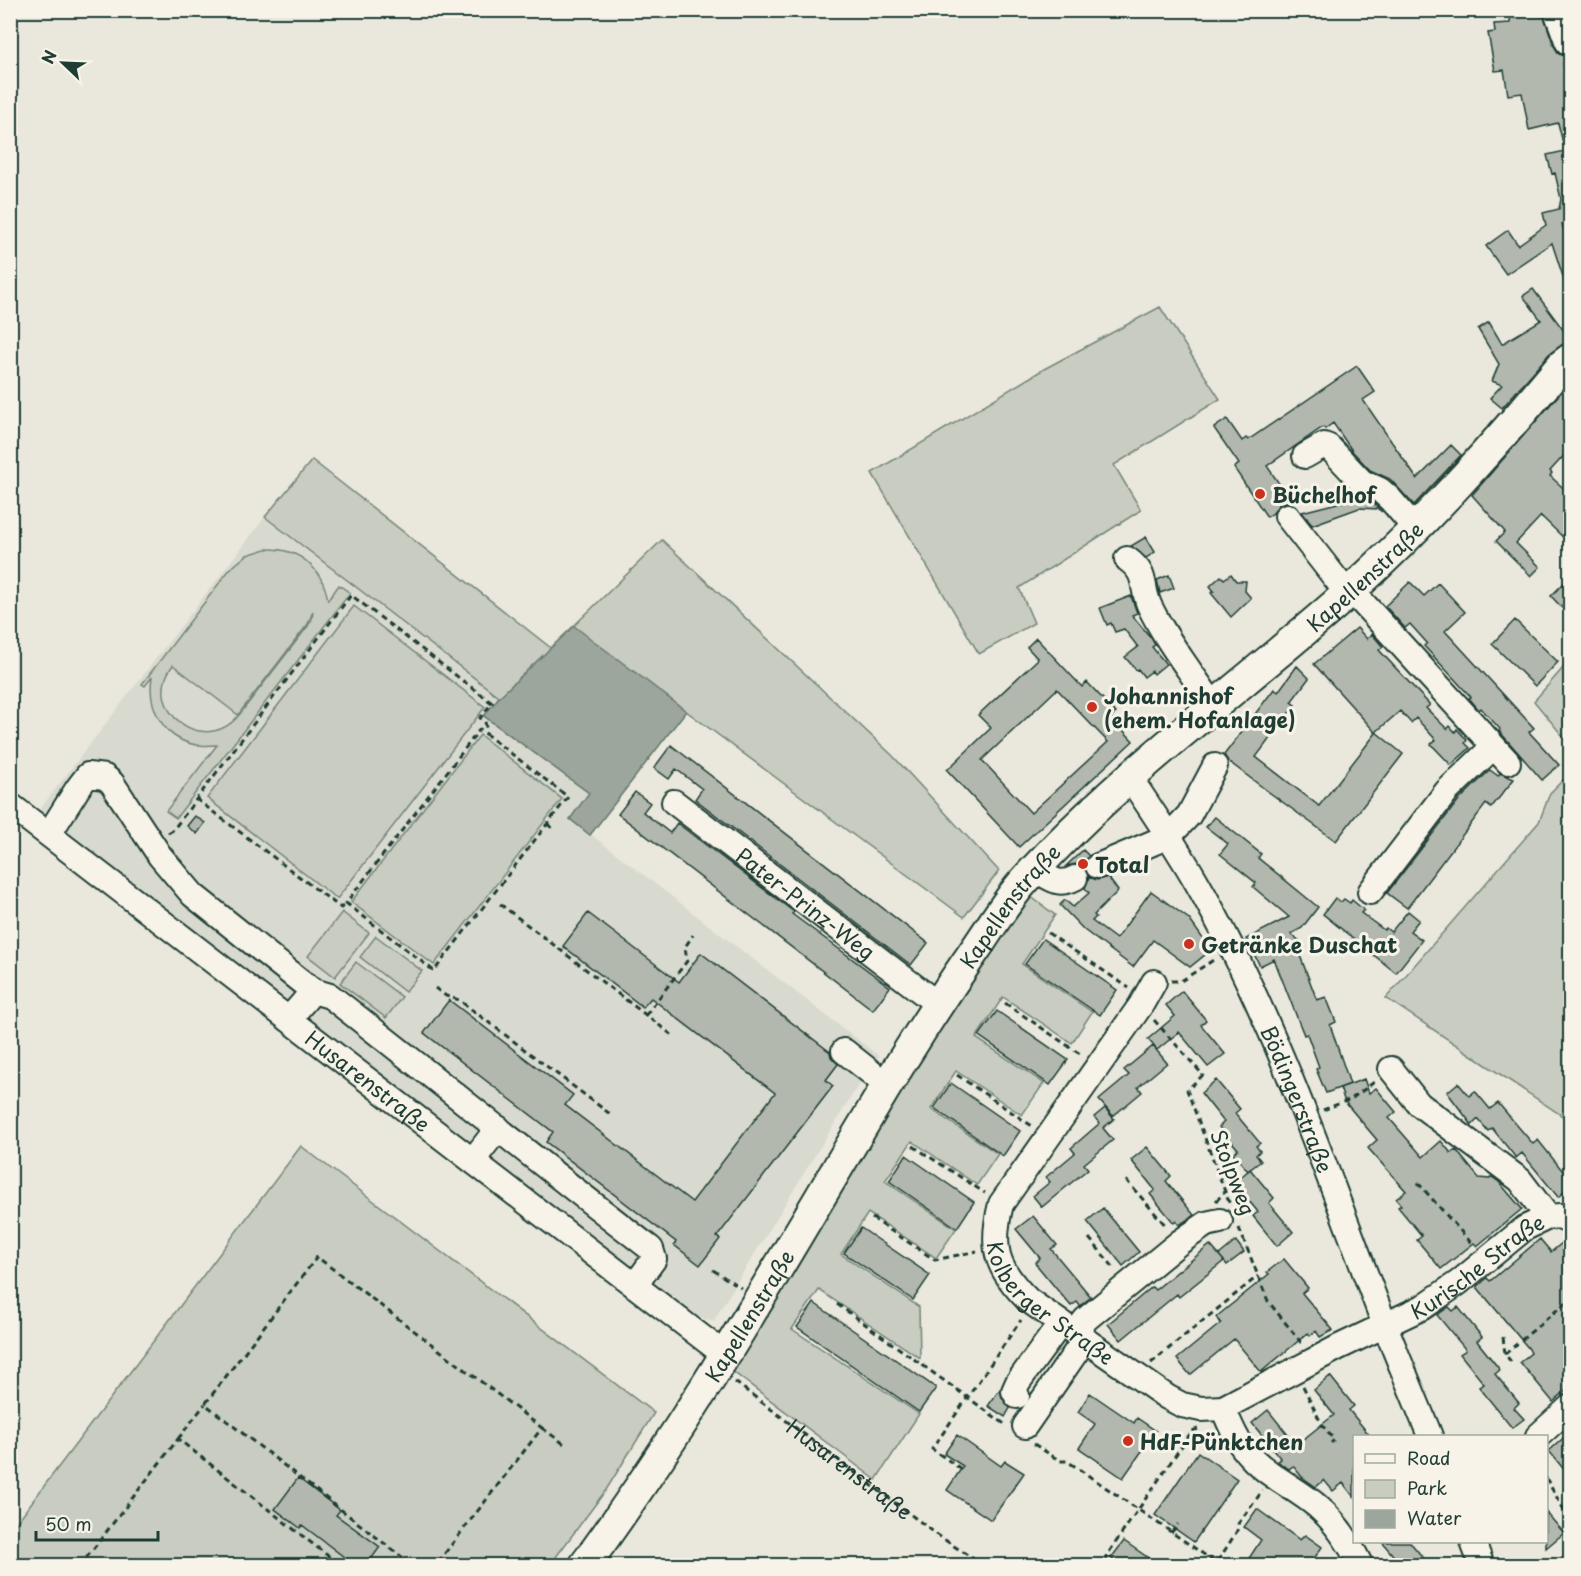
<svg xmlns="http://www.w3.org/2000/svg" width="1581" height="1576" font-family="'Playpen Sans',sans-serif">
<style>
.built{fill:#d9dacf}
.green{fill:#c8ccc1;stroke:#74847a;stroke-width:1.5;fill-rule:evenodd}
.water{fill:#9ca69c;stroke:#6a7c72;stroke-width:1.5}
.building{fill:#b2b8ae;stroke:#1f3d34;stroke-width:1.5;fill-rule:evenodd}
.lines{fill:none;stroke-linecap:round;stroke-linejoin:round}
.minor-casing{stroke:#1f3d34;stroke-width:28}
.major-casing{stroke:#1f3d34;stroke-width:34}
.path{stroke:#1f3d34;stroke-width:3;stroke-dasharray:6 4.5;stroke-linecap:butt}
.minor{stroke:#f7f3e8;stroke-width:24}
.major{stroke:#f7f3e8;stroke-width:30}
.poi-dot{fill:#c8321e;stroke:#f7f3e8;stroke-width:2}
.labels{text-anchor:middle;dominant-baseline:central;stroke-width:6;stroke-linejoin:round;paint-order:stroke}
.poi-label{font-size:21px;font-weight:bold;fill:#1f3d34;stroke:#f7f3e8;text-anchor:start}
.street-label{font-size:21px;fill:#1f3d34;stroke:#f7f3e8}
</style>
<rect width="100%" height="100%" fill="#eae8dd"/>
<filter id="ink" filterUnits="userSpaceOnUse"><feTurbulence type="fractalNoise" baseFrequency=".0167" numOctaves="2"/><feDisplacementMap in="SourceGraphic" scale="12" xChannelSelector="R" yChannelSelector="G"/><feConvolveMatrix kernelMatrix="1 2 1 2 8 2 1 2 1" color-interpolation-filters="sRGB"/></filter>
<g filter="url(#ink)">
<path class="built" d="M265 517 499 697 485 716 590 793 571 819 879 1056 854 1092 714 1320 705 1319 693 1314 325 1031 33 818Z"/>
<path class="green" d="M1160 307 1220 399 1114 465 1141 510 1019 588 1034 623 979 654 872 473 1044 369Z
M312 460 551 648 662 540 892 755 999 871 964 917 686 711 590 835 570 819 589 793 484 716 499 697 265 517Z
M266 549C299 548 322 567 328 600L339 585 350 593 176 818 166 811 217 745C210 745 204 746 197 745 164 740 147 708 152 677L145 686 142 684 230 569 247 555ZM313 611 312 619 308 626 239 715C204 758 140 709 173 665L238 715 308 624Z
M354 606 485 707 337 899 207 798Z
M1564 667 1570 674V745L1534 701Z
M480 735 562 799 434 965 351 902Z
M1570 773V1121L1386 998 1539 822 1550 793Z
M1022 890 1055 915 1022 964 1092 1012 1072 1043 1003 997 976 1038 1044 1083 1022 1115 956 1071 931 1109 998 1154 977 1185 912 1141 885 1181 956 1229 936 1258 868 1213 841 1254 919 1307 920 1358 819 1290 792 1329 919 1414 876 1480 724 1365Z
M342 912 369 933 335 977 308 956Z
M376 936 422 971 405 992 360 957Z
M356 962 402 997 386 1018 340 983Z
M301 1146 654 1413 606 1490 550 1565H11L10 1531Z"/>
<path class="water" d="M574 626 686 711 590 835 570 819 589 793 484 716 499 697Z"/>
<path class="building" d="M1511 10 1542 11 1554 46 1559 54 1570 57V63L1563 64 1570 101V154L1569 155 1570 162V222L1562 224 1570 251V291L1568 292 1552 243 1506 274 1486 246 1508 230 1518 245 1546 225 1543 213 1559 209 1561 199 1555 173 1552 174 1547 155 1565 151 1558 123 1529 130 1522 93 1508 95 1504 70 1495 71 1488 33 1495 32 1494 24 1510 23Z
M1533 289 1570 339 1549 354 1502 408 1490 398 1502 385 1492 381 1499 364 1478 329 1489 322 1502 344 1541 320 1523 296Z
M1357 366 1375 392 1363 400 1417 479 1451 445 1461 455 1414 505 1390 479 1370 470 1353 452 1333 423 1325 429 1323 427 1267 466 1291 501 1279 504 1273 513 1267 517 1234 468 1239 464 1214 428 1227 419 1242 441 1246 438 1248 440Z
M1570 382V449L1550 471 1552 473 1550 476 1570 494V544L1541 516 1516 543 1540 567 1531 576 1496 541 1505 532 1472 495Z
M1361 497 1372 502 1382 512 1378 509 1359 508 1312 525 1302 512Z
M1146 537 1155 552 1146 558 1131 546Z
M1231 574 1236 581H1246L1245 591 1251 598 1231 617 1211 593 1214 591 1210 586 1221 576 1224 579Z
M1169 575 1174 588 1160 593 1157 580Z
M1570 577V602L1563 609 1551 596Z
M1410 582 1424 596 1438 583 1465 612 1445 631 1534 728 1529 732 1559 765 1542 780 1499 731 1500 729 1481 708 1479 710 1469 698 1471 697 1424 646 1427 643 1410 624 1405 628 1385 606Z
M1131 596 1137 613 1132 615 1151 638 1155 645 1152 647 1166 664 1154 674 1152 671 1144 677 1138 669 1136 670 1125 657 1138 647 1124 629 1115 632 1111 623 1107 625 1100 608Z
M1515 620 1558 662 1535 686 1492 644Z
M1357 628 1367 639 1372 634 1383 647 1379 650 1430 705 1426 708 1447 729 1450 726 1455 732 1457 729 1467 740 1465 743 1470 748 1451 765 1431 744 1436 740 1416 718 1411 723 1400 711 1376 732 1403 754 1336 841 1266 790 1228 761 1224 755 1274 689 1278 692 1297 666 1309 678 1291 702 1295 705 1256 757 1319 806 1376 733 1314 664Z
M1036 638 1082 687 1087 682 1116 713 1111 717 1133 741 1019 847 947 770 991 728 978 715 1038 659 1027 647ZM1057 689 1108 742 1031 813 982 760Z
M671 745 928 943 911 965 695 799 702 789 676 769 669 779 654 768Z
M1490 770 1498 776 1500 773 1514 779 1491 808 1486 804 1407 908 1387 893 1458 801Z
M635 792 650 803 643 812 670 833 677 823 794 912 792 914 890 987 873 1010 618 814Z
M195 816 205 823 197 834 187 826Z
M1215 817 1261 854 1258 858 1318 907 1302 928 1291 934 1301 942 1296 945 1317 1000 1326 997 1336 1022 1330 1025 1350 1084 1326 1093 1316 1069 1319 1067 1307 1034 1304 1035 1274 959 1260 966 1256 958 1246 939 1289 917 1253 887 1256 883 1220 854 1228 844 1206 827Z
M1083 850 1089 856 1084 867 1076 864 1066 866Z
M1089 877 1097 880 1108 877 1118 891 1094 915 1096 917 1092 921 1116 939 1151 891 1189 919 1211 950 1190 967 1153 940 1133 967 1084 930 1060 905 1065 900 1073 907 1089 893 1085 888Z
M1335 898 1341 902 1344 899 1350 903 1352 900 1364 910 1361 913 1384 930 1386 928 1391 932 1408 911 1419 920 1410 931 1422 940 1396 973 1323 914Z
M588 913 679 982 701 953 830 1052 831 1057 838 1064 826 1080 833 1086 717 1237 720 1239 700 1265 674 1245 676 1242 546 1142 553 1132 424 1033 449 1000 573 1095 565 1105 692 1202 775 1093 651 998 643 1007 563 946Z
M1043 939 1117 990 1100 1015 1025 964Z
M1182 991 1206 1020 1201 1025 1225 1054 1208 1067 1179 1032 1157 1050 1148 1039 1175 1016 1166 1005Z
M997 1011 1068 1060 1050 1085 979 1036Z
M1153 1046 1167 1063 1138 1087 1142 1092 1113 1116 1099 1100 1129 1075 1124 1070Z
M1364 1079 1369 1093 1376 1088 1396 1112 1389 1118 1423 1157 1441 1141 1451 1153 1456 1150 1479 1178 1489 1179 1492 1177 1499 1182 1522 1209 1477 1246 1474 1243 1441 1269 1417 1240 1422 1236 1398 1207 1401 1205 1396 1199 1406 1191 1368 1148 1377 1140 1345 1102 1340 1088Z
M1216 1080 1240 1109 1235 1113 1260 1143 1256 1146 1260 1151 1256 1155 1261 1161 1248 1171 1233 1153 1238 1149 1219 1127 1224 1122 1201 1093Z
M951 1083 1020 1131 1003 1156 934 1108Z
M1458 1083 1469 1096 1475 1091 1490 1109 1498 1103 1533 1144 1538 1140 1570 1180V1187L1558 1197 1522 1153 1516 1158 1492 1128 1488 1131 1478 1119 1472 1125 1447 1092Z
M1105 1108 1114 1119 1103 1128 1113 1140 1084 1164 1088 1169 1042 1207 1033 1196 1050 1182 1046 1177 1075 1153 1071 1148 1100 1123 1094 1117Z
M1147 1147 1171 1176 1166 1181 1194 1215 1179 1225 1176 1221 1174 1223 1150 1194 1155 1190 1131 1160Z
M906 1155 974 1202 957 1228 889 1181Z
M1250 1169 1274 1198 1269 1203 1293 1232 1277 1246 1253 1216 1258 1212 1234 1183Z
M1103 1208 1139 1252 1123 1266 1087 1221Z
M1033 1216 1057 1245 1051 1249 1091 1297 1080 1306 1077 1302 1071 1306 1059 1292 1035 1263 1040 1258 1016 1229Z
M861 1228 930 1275 913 1300 844 1253Z
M1540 1239 1551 1252 1562 1243 1570 1254V1387L1553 1402 1520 1362 1531 1353 1529 1349 1477 1287 1487 1278 1490 1281Z
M1236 1241 1244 1252 1227 1265 1219 1255Z
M1210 1245 1224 1261 1179 1297 1177 1294 1121 1340 1108 1324 1152 1287 1155 1290Z
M1284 1259 1308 1288 1302 1293 1333 1330 1320 1337 1316 1331 1310 1336 1308 1333 1261 1372 1234 1339 1190 1375 1177 1359 1221 1323 1216 1317 1269 1274 1267 1272Z
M814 1303 936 1388 919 1412 797 1327Z
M1449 1307 1453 1311 1458 1307 1482 1337 1477 1341 1500 1370 1495 1374 1519 1403 1514 1408 1524 1419 1512 1428 1479 1387 1484 1384 1460 1354 1466 1350 1437 1315Z
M1330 1376 1354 1406 1349 1410 1371 1437H1354V1497L1343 1483 1333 1491 1324 1480 1316 1487 1302 1477 1293 1466 1289 1469 1282 1465 1278 1461 1281 1459 1252 1423 1268 1410 1296 1445 1334 1415 1314 1390Z
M1000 1389 1002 1398 1010 1408 1005 1417 988 1406Z
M1090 1393 1134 1423 1137 1418 1156 1431 1123 1478 1079 1448 1095 1424 1078 1412Z
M1570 1432V1477L1549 1451Z
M957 1435 1001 1466 1005 1461 1024 1473 991 1520 947 1490 963 1466 944 1454Z
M1198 1452 1237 1479 1194 1542 1155 1515Z
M298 1478 340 1510 336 1515 380 1547 366 1566H356L302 1525 300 1528 275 1509Z
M1257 1509 1300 1540 1305 1535 1322 1547 1309 1566H1244L1261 1540 1244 1527Z
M1546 1512 1564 1533 1546 1548Z
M1124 1541 1160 1566H1121L1111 1558Z
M1382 1542H1410L1430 1566H1402Z"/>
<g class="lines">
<defs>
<g id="minor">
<path d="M1305 456 1324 445 1329 447 1362 482 1380 490 1390 499 1415 528"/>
<path d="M1287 516 1347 593"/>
<path d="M1127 559C1149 575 1140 586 1150 607 1167 642 1192 673 1213 705"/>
<path d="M1351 590 1508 762"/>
<path id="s2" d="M1130 778C1153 812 1176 846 1196 881 1276 1021 1327 1174 1384 1323 1399 1361 1415 1399 1430 1436"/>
<path id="s3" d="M674 802 927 996 938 1003"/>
<path id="s4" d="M10 805 725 1355"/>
<path d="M49 834 78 788 88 775 105 777 112 783 160 856 193 895 313 991"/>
<path d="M1098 866 1169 836 1189 815 1215 766"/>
<path d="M1035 869C1050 878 1058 887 1075 878"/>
<path d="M1370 892 1447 791 1493 747"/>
<path id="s5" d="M1154 982 1141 1005 1001 1204C990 1248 996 1268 1028 1300L1167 1397 1182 1405 1201 1409 1223 1408 1339 1347 1423 1307 1458 1283 1525 1228 1548 1217 1560 1216 1570 1221"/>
<path d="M289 1019 313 991 330 996C438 1080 543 1166 651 1249L654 1259 635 1285"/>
<path d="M844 1051 887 1085"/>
<path d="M1391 1069 1419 1104 1520 1180 1548 1217"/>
<path d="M473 1160 498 1128"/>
<path d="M1075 1333 1086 1319 1180 1242 1206 1224 1220 1221"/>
<path d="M1017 1396 1014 1391 1018 1382 1061 1323"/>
<path d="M1223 1408C1230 1424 1237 1443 1250 1456 1269 1477 1296 1488 1317 1506 1336 1522 1350 1544 1361 1566"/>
<path d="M1025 1426 1085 1339"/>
<path d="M1538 1436 1570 1407"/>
<path d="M1473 1542 1482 1566"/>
</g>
<g id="major">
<path d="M1559 10 1570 40"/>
<path id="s6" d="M584 1566C688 1425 775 1272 865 1122 900 1063 936 1006 975 950 991 927 1006 901 1025 880 1121 773 1240 689 1347 594 1425 524 1495 445 1562 365L1570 359"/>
</g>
</defs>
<use href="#minor" class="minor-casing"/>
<use href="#major" class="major-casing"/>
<g class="path">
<path d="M196 799 341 908 346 903"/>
<path d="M547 824 555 830"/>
<path d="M168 833 173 830 351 595 492 703 480 718 485 721 487 735 568 797 434 971 346 903 480 729 487 735"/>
<path d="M500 904 672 1035"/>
<path d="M1048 933 1129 988"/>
<path d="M1171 981H1181L1215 959"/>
<path d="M435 988 446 996 459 1000 610 1114"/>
<path d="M1005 1003 1083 1056"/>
<path d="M646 1015 687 961 685 947 693 935"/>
<path d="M1154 1020 1203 1075 1187 1090 1230 1205"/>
<path d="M957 1075 1032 1126"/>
<path d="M1323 1110 1351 1099 1377 1080"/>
<path d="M913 1146 985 1193"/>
<path d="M1126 1180 1167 1227"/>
<path d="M1418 1183 1473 1245"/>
<path d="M1216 1201 1225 1192"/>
<path d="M872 1218 935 1260 977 1251"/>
<path d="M1239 1228 1268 1301 1303 1345"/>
<path d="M1089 1238 1115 1269"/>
<path d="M713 1270 741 1288"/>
<path d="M837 1304 1006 1425"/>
<path d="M1503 1337 1505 1354 1512 1363"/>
<path d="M1505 1354 1570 1299"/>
<path d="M1151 1363 1258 1276"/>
<path id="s1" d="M735 1382 939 1536 984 1566"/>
<path d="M1303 1386 1322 1425 1334 1440 1331 1443"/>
<path d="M542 1428 567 1446"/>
<path d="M178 1439 205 1404"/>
<path d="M1034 1444 1060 1461H1067L1215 1562 1218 1561 1237 1531 1238 1524 1263 1490"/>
<path d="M961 1469 932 1449 1021 1320"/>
<path d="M1546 1478 1570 1521"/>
<path d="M1171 1533 1178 1524"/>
<path d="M80 1566 178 1439 341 1566"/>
<path d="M410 1566 407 1561 205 1404 317 1257 542 1428 435 1566"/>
<path d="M1116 1566 1105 1558 1192 1431 1198 1429"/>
</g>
<use href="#minor" class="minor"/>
<use href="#major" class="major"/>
</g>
</g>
<g class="poi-dot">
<circle cx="1260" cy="494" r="6"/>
<circle cx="1092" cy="707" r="6"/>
<circle cx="1083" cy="864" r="6"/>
<circle cx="1189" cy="944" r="6"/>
<circle cx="1128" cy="1441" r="6"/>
</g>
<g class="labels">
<g class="poi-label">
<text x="1272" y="494">Büchelhof</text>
<text x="1104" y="695">Johannishof<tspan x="1104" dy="24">(ehem. Hofanlage)</tspan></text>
<text x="1095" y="864">Total</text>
<text x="1201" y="944">Getränke Duschat</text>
<text x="1140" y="1441">HdF-Pünktchen</text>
</g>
<g class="street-label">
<text stroke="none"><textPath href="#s6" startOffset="1272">Kapellenstraße</textPath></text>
<text stroke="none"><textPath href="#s3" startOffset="166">Pater-Prinz-Weg</textPath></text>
<text stroke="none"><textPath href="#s6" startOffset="786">Kapellenstraße</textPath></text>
<text stroke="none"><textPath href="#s4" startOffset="452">Husarenstraße</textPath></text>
<text stroke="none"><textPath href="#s2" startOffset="363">Bödingerstraße</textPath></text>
<text transform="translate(1234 1172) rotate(69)">Stolpweg</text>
<text stroke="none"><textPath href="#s5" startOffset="896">Kurische Straße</textPath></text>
<text stroke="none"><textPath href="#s5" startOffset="393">Kolberger Straße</textPath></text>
<text stroke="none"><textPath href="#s6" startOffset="300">Kapellenstraße</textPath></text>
<text stroke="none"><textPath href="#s1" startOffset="144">Husarenstraße</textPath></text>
</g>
</g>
<rect width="1581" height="1576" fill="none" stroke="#f7f3e8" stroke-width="36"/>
<rect x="18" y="18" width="1545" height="1540" fill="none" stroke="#1f3d34" stroke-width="2" filter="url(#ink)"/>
<rect x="1353" y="1435" width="195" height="108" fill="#f7f3e8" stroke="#a1aaa0" stroke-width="1.5"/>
<rect x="1365" y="1454" width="30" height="9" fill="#f7f3e8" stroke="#a1aaa0" stroke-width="1.5"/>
<text x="1407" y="1465" font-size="18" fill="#1f3d34">Road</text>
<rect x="1365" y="1480" width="30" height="18" fill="#c8ccc1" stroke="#a1aaa0" stroke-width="1.5"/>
<text x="1407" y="1495" font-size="18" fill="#1f3d34">Park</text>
<rect x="1365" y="1510" width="30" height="18" fill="#9ca69c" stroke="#a1aaa0" stroke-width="1.5"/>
<text x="1407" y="1525" font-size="18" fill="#1f3d34">Water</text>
<g transform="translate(63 63) rotate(293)" stroke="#f7f3e8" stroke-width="4.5" paint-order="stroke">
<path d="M0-4.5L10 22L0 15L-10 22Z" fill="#1f3d34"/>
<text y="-9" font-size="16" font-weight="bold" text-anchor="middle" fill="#1f3d34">N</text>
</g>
<path d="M36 1531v9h122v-9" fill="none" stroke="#1f3d34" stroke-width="3"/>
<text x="45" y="1531" font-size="18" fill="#1f3d34" stroke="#f7f3e8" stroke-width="4.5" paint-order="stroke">50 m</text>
</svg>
